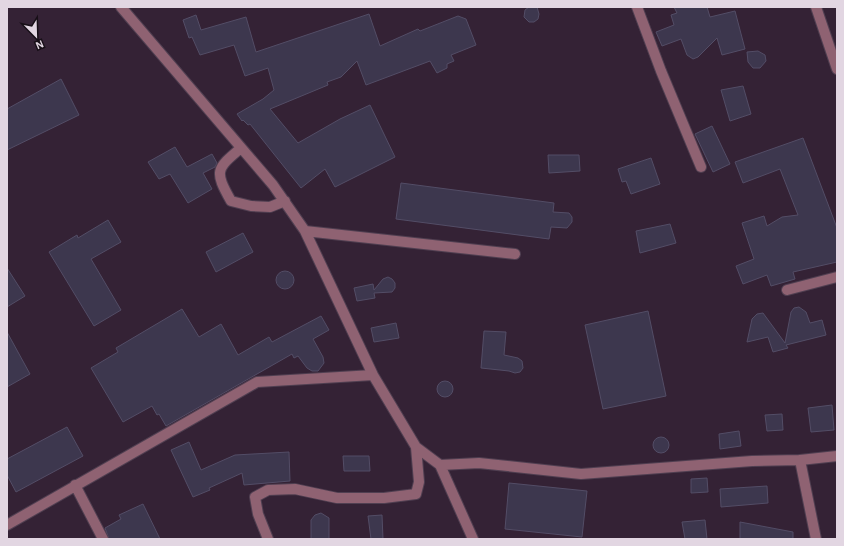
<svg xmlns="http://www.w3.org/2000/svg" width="844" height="546" font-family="'Alegreya Sans',sans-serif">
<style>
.building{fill:#3d374e;stroke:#534d66}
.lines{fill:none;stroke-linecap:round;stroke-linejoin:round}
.minor-casing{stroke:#503f51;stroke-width:12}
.minor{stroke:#8f6272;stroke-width:10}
</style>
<rect width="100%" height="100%" fill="#342235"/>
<path class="building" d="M529 7H537L539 14 538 19 534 22H529L524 17 525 10Z
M674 7H707L710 17 735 11 745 49 722 55 717 38 698 57 693 59 687 55 681 39 662 46 656 32 674 25 671 15 677 13Z
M369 14 380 46 418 29 420 31 458 16 466 19 476 45 451 55 454 61 447 64V68L437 73 430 61 366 85 357 61 341 77 327 82 328 85 270 109 298 143 340 119 370 105 395 157 335 187 325 169 301 188 250 124 248 125 243 120 242 121 237 114 263 99 274 90 268 68 245 76 234 45 200 55 192 37 189 38 183 20 196 15 201 30 246 17 256 52Z
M758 51 765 55 766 61 760 68H753L748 62 747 52Z
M61 79 79 115 7 150V109Z
M743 86 751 114 730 121 721 90Z
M712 126 730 164 713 172 695 134Z
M803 138 837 228V262L793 272 795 279 771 286 767 275 743 284 736 266 754 259 742 223 764 216 767 226 782 217 798 215 780 169 743 183 735 162Z
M175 147 187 167 212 154 217 163 215 167 203 173 212 189 188 203 170 174 159 179 148 162Z
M548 155H579L580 171 549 173Z
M651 158 660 184 631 194 626 181 622 182 618 169Z
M401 183 554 203 553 212 569 213 572 217V222L567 228 551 227 549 239 396 219Z
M108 220 121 242 91 259 121 310 94 326 49 252 77 235 78 238Z
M670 224 676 243 640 253 636 231Z
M243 233 253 252 216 272 206 252Z
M7 268 25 296 7 307Z
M276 280a9 9 0 1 1 18 0a9 9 0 1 1-18 0Z
M388 277 392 279 395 283V288L392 292 374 293 375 298 357 301 354 288 373 284 374 290 383 279Z
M799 307 806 312 810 323 822 320 826 335 786 345 788 348 773 352 768 337 747 342 752 319 757 314 763 313 785 343 791 312 794 308Z
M182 309 199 337 221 324 238 355 269 337 272 342 321 316 329 330 313 339 323 357 324 363 318 371H312L307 368 298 356 294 358 292 354 166 426 159 414 157 415 152 406 123 422 91 368 118 352 116 348Z
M648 311 666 396 603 409 585 325Z
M396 323 399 338 374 342 371 328Z
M484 331 506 332 504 355 518 358 522 361 523 368 520 372 515 373 509 371 481 368Z
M7 332 30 374 7 387Z
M437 389a8 8 0 1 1 16 0a8 8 0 1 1-16 0Z
M832 405 834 430 811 432 808 408Z
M782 414 783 430 767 431 765 415Z
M67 427 83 456 16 492 7 475V459Z
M739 431 741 446 720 449 719 434Z
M653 445a8 8 0 1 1 16 0a8 8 0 1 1-16 0Z
M189 442 201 470 235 455 289 452 290 481 244 485 242 473 209 488 210 490 193 497 171 450Z
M343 456H369L370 471H344Z
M707 478 708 492 691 493V479Z
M509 483 587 491 582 537 505 529Z
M767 486 768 503 721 507 720 489Z
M143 504 160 539H109L105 528 121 519 119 515Z
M321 513 329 518V539H311V520L315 515Z
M382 515 383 539H371L368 516Z
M705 520 707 539H685L682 522Z
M740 522 793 532V539H740Z"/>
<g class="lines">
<defs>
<path id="minor" d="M121 7 273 185 305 231 373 375 416 447 440 465 473 539
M637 7 661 71 701 167
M816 7 837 69
M241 148C216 169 214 171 231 201L251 206 270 207 285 201
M305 231 515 254
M787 290 837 277
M800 460 816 539
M440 465 479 463 581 474 752 461 800 460 837 456
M75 485 103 539
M7 525 257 382 373 375
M268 539 258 514 255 497 268 490 295 489 337 498H384L416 494 419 482 416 447"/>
</defs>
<use href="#minor" class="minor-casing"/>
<use href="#minor" class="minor"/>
</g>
<rect width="844" height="546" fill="none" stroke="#e2d6e2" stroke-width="16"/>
<g transform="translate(36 36) rotate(157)" stroke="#170f17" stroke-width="3" paint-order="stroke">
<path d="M0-3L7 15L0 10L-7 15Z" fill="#e2d6e2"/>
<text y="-6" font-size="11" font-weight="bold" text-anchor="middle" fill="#e2d6e2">N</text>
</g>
</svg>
